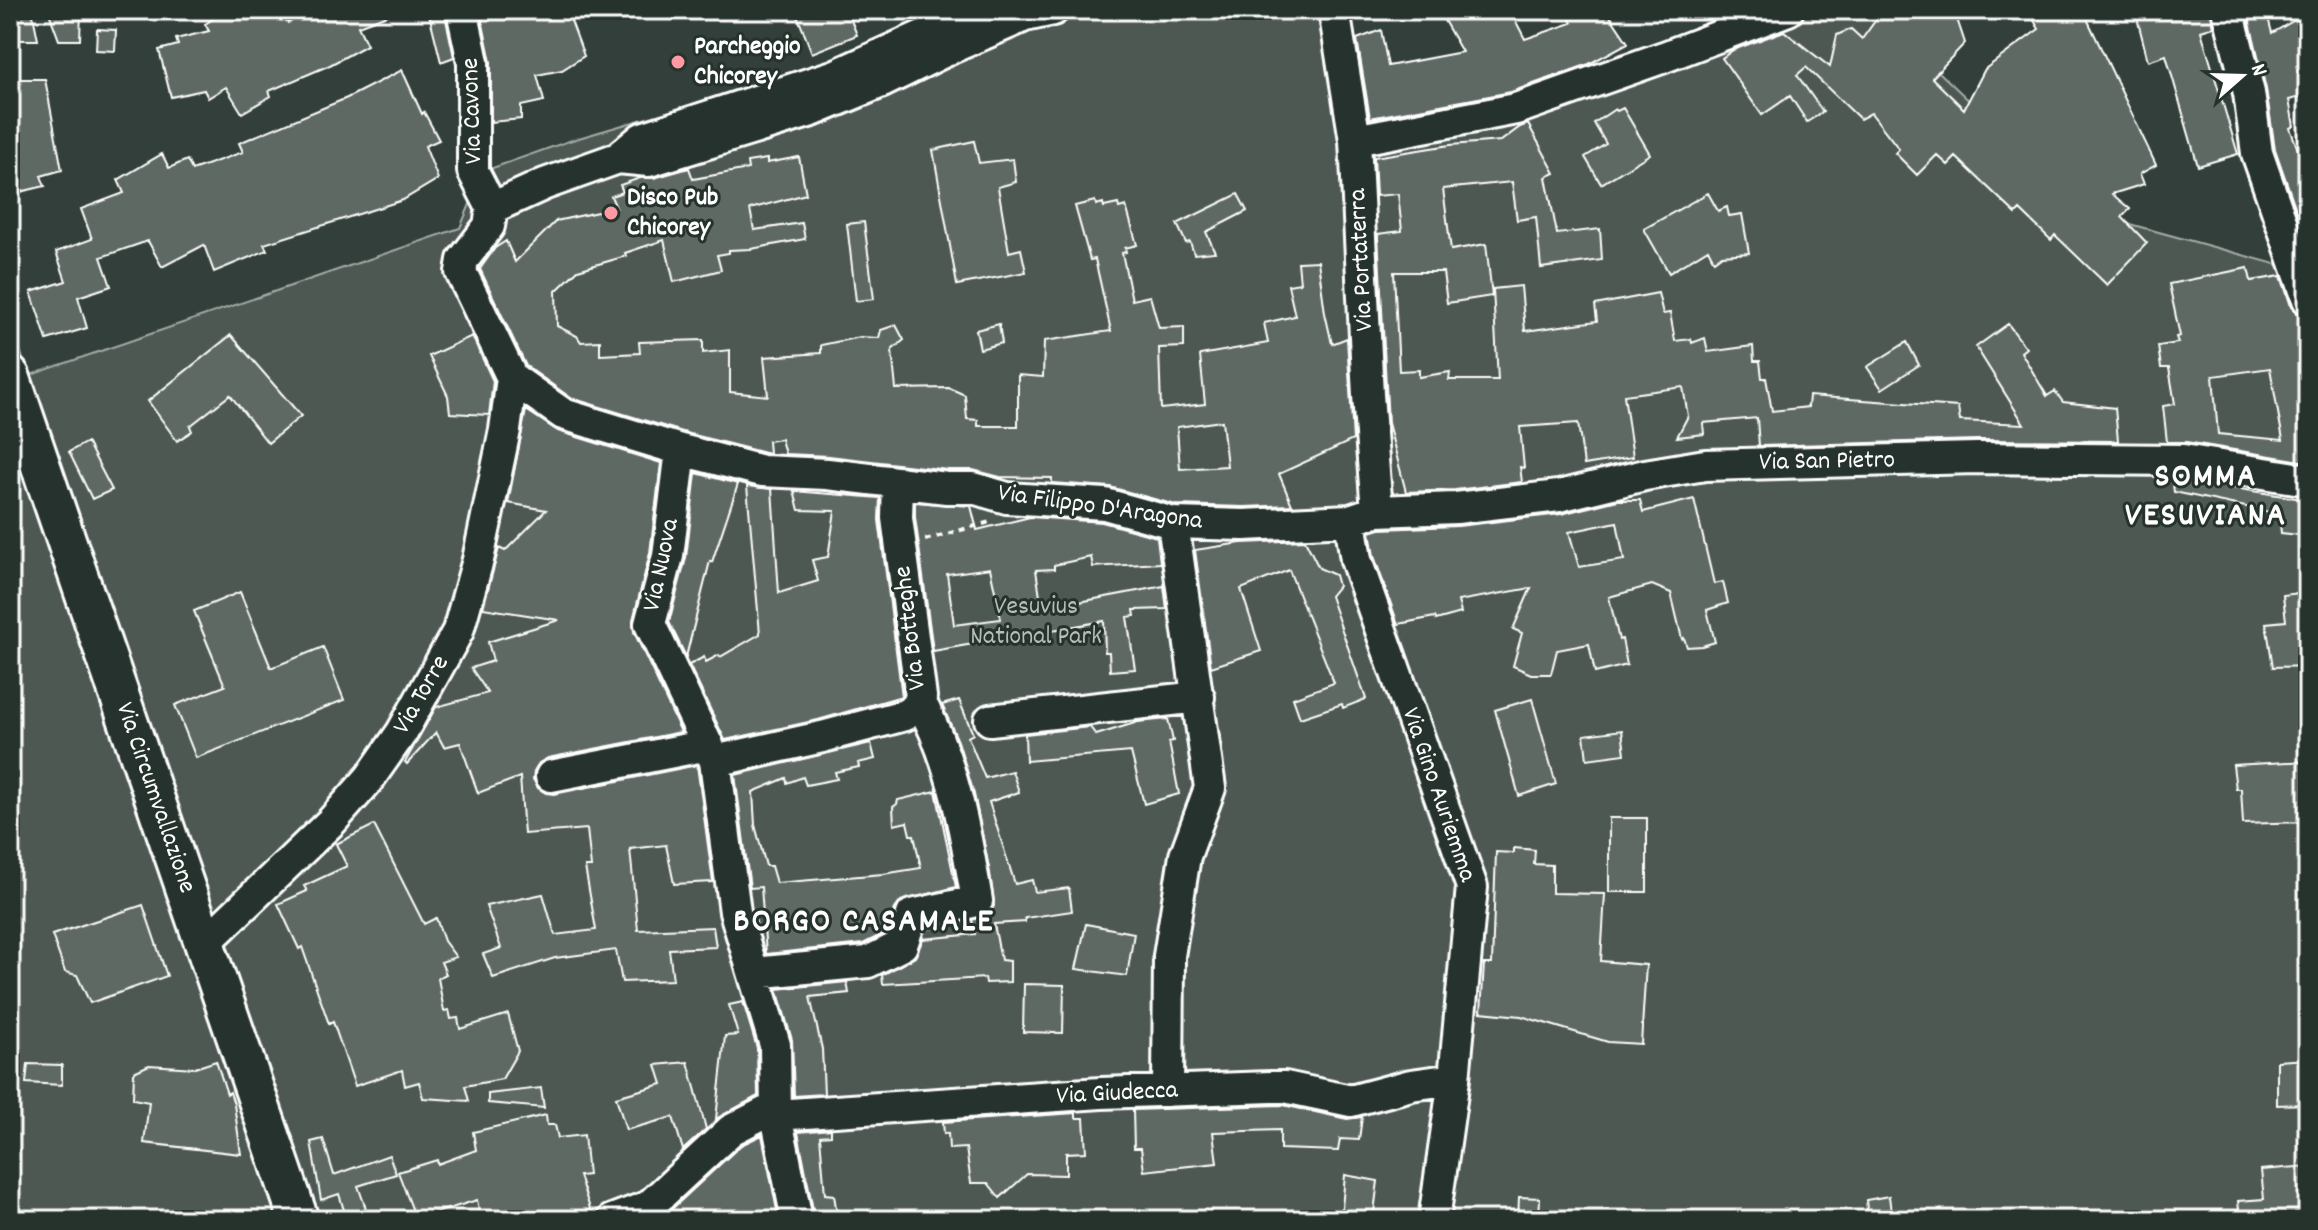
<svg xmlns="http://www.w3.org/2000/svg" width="2318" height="1230" font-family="Dekko,sans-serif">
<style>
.green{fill:#4d5853;stroke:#a6aca9;stroke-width:2}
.building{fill:#5f6964;stroke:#fff;stroke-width:2;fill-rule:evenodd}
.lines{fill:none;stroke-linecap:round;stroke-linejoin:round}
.minor-casing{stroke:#fff;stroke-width:36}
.major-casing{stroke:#fff;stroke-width:44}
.path{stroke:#fff;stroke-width:4;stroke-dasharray:6 6;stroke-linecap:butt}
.minor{stroke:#26332d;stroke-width:30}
.major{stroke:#26332d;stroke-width:38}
.poi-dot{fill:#ff9aa2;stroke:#26332d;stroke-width:3}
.labels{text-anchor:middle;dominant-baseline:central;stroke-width:6;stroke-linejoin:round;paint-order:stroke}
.poi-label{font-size:26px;font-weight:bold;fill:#fff;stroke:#26332d;text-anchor:start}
.street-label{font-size:26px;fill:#fff;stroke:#26332d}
.park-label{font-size:26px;fill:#b8bcba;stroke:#26332d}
.district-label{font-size:34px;font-weight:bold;letter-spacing:2px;fill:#fff;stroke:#26332d}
</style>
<rect width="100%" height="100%" fill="#333f3a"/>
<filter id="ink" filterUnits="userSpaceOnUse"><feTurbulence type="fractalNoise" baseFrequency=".0125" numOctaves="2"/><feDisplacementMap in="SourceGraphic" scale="16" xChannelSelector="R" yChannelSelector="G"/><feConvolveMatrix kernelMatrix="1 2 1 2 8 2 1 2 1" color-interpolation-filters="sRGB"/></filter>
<g filter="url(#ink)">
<path class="green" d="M964 10H1335L1370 122 1527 97 1748 10H1874L2086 212 2308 273V1220H10V316L28 376 460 228 484 171 572 140 779 79Z"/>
<path class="building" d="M10 10H32L38 40H10Z
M48 10H81L80 40H59Z
M227 10H280L288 23 312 10H395V12L358 26 367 45 330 65 269 91 271 96 242 113 226 87 208 98 204 90 171 97 159 50 178 45 176 39 209 31 205 24Z
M428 10H444L454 57 441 62Z
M480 10H567L584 56 562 70 537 75 544 101 521 106V119L491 122V62Z
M795 10H847L857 35 812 53Z
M1438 10H1510L1525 39 1572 23 1565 10H1606L1628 43 1589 64 1511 92 1370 118 1357 39 1381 30 1388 66 1462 52Z
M1883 10H1954L1965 43 1932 78 1964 109 1985 69 2039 29 2028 10H2083L2156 165 2140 174 2144 184 2112 194 2130 209 2122 217 2147 243 2107 285 2055 235 2051 240 2020 210 2016 214 1956 157 1948 165 1937 155 1917 175 1895 153 1899 149 1871 113 1860 119 1806 67 1797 75 1823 112 1807 122 1790 96 1762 115 1722 58 1733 50 1784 31 1830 67 1837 35 1851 29 1862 39Z
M2135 10H2210L2214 27 2201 31 2238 154 2198 166 2166 55 2148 61Z
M2247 10H2266L2272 33 2302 16 2308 26V95L2289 100 2294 126 2290 128 2308 177V244L2275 149 2266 89Z
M97 29 116 30 115 51 96 50Z
M402 70 422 114 424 112 439 140 425 146 438 179 403 200 264 244 267 250 214 272 204 245 162 267 148 241 101 257 111 286 78 297 87 328 47 340 31 292 66 281 56 252 92 239 81 209 124 193 118 180 162 154 169 168 187 160 192 170 243 152 239 143 347 98Z
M10 79H45L62 170 41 176 45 186 20 192 10 152Z
M1623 108 1650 154 1601 184 1585 157 1606 144 1594 123 1615 109 1617 111Z
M1528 124 1555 173 1546 177 1557 234 1600 229 1602 260 1541 268 1536 217 1517 220 1512 182 1443 189 1451 250 1486 244 1492 296 1447 303 1443 272H1394L1399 371 1419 370V377L1450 372 1449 380H1498L1493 289 1521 286 1525 331 1597 321 1595 305 1658 293 1663 314 1670 313 1675 341 1691 339 1692 343 1705 338 1708 352 1753 346 1754 361H1760L1762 378H1766L1772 411 1808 407 1809 396 1958 407 1960 421 2024 424 1976 347 2008 324 2026 348 2021 352 2047 396 2055 391 2063 402 2115 408 2118 441 1977 440 1759 446 1757 418 1703 423 1704 434 1677 437 1688 416 1683 387 1624 395 1633 457 1584 465 1578 423 1520 427 1524 468 1520 467 1522 482 1455 490 1406 492 1388 423 1378 234 1402 231 1398 194 1376 196 1374 157 1450 145 1501 141 1520 127Z
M974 141 979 163 1013 159 1016 182 998 187 1009 252 1021 249 1026 272 957 285 933 150Z
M799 157 806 194 750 209 754 230 802 223 805 239 751 249 729 250V253L717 255 721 270 674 282 664 240 625 253 626 256 578 270 556 291 557 326 577 336 581 342 600 341V355L640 353 639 342 703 340V353L730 350V392L768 396 764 357 821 353V345L860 337 879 338 881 330 896 325 904 340 892 350 896 389 949 388 965 395 967 419 978 420V426H1018V375L1043 377 1044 341 1111 331 1095 259 1090 260 1075 206 1095 201 1096 205 1103 203 1104 207 1118 204 1119 208 1126 206 1137 245 1125 248 1126 252 1122 253 1132 300 1150 296 1159 328 1184 327V347L1159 348 1161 409 1205 404 1200 355 1268 343 1264 323 1295 316 1288 285 1300 283 1298 262 1318 261 1325 313 1332 344 1347 338 1353 440 1279 474 1292 505 1244 507 1176 505 1110 487 1052 483V478L1000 477 973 470H948L829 456 785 454 781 439 768 441 769 453H765L686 433 571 398 526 366 480 269 495 248 506 241 515 262 556 221 616 208 611 196 623 192 620 185 640 178H654L689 168 693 179 748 169 747 162 767 159V163ZM1222 421 1227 466 1180 469 1177 427Z
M1708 193 1718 211 1727 207 1729 216 1742 214 1749 253 1722 255 1714 261 1708 249 1669 273 1644 229Z
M1238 194 1247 211 1206 232 1215 252 1194 254 1190 242 1186 243 1177 224Z
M864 222 874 299 856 301 847 224Z
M2248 268 2251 281 2281 276 2291 306 2297 313 2308 317V462L2186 442H2167L2163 406 2175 404 2169 368H2161L2158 346 2178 343 2176 337 2180 336 2169 284ZM2270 368 2283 440 2218 434 2213 376Z
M999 324 1002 343 980 349 976 330Z
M231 335 301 416 268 443 230 395 190 426 192 431 177 441 148 401Z
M472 336 493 381 489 415 450 413 448 396 429 356Z
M1907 342 1919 365 1882 389 1867 367Z
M526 410 558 431 661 463 650 553 633 620 634 632 681 732 548 758 539 763 534 771 533 779 538 788 546 793 554 794 697 765 713 882 674 884 666 845 630 849 638 930 713 927 716 947 669 949 673 980 622 982 616 950 555 958 493 978 483 954 501 948 486 906 543 894 555 935 596 930 585 867H591L587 829 524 834 520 777 478 793 460 743 444 747 436 732 407 764 405 762 436 707 488 693 471 668 493 661 488 642 559 620 483 608 499 548 505 551 546 510 508 503Z
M87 442 112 490 92 499 69 452Z
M696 473 738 484 712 562 710 561 686 657 669 622 686 558Z
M2172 478 2308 500V536L2281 533 2279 514 2174 492Z
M747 486 772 489 779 593 818 581 812 560 828 557 835 511 799 510 794 491 880 498 879 520 902 696 818 720 725 740 689 665 704 657 706 662 719 655 720 657 760 634Z
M1694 499 1714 584 1723 582 1728 603 1707 610 1715 642 1702 646 1687 647 1684 638 1682 639 1671 593 1652 585 1609 597 1619 640 1622 639 1627 665 1595 673 1589 644 1557 650 1551 674H1531L1513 666 1522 633 1513 629 1531 588 1458 601 1461 613 1436 620 1435 617 1398 624 1374 556 1370 532 1380 529 1458 526 1561 514 1618 500H1640L1643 512ZM1617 522 1624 560 1579 567 1569 532Z
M915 502 971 506 977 530 1030 517 1102 522 1157 537 1160 563 1093 567 1091 557 1054 565V569L1036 570 1042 609 1164 586 1167 609 1134 610 1135 616 1127 617 1135 669 1110 671 1109 652H1105L1104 621 933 651 915 517ZM990 568 1001 619 954 625 947 574Z
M1305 540 1319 568 1335 575 1338 586 1330 596 1366 699 1343 708 1342 704 1300 718 1293 698 1334 683 1289 570 1241 589 1261 651 1211 667 1195 550 1241 543Z
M240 592 271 668 323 647 344 700 196 758 175 705 225 686 194 611Z
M2308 592V666L2273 667 2266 623 2286 621 2283 595Z
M1532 699 1556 784 1519 796 1495 710Z
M959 700 973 734 968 737 985 778 1012 771 1019 792 989 802 1015 884 1032 880 1035 892 1069 888 1072 911 1025 918V922L994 924 1001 960 1010 961V982L986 983 985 978 883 984 882 975 915 957 923 939 975 934 972 920 988 915 994 906 990 873 974 794 958 741 942 705Z
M1168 719 1173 741 1169 742 1179 794 1144 804 1131 752 1026 761 1025 734 1090 727 1096 735 1138 722Z
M1622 730 1625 754 1587 759 1584 735Z
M871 743 875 759 858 763 859 767 835 772 837 779 806 785 803 777 787 783 786 778 753 792 755 825 766 866H771L776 883 883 874 921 868 914 835H910L907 822 894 825 893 807 897 804 898 800 936 791 956 887 901 901 895 909 887 932 863 944 766 954 761 887 750 888 735 775Z
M2308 761V822L2243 824 2241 789H2236L2233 765Z
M1609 818H1647V892H1609Z
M374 825 424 924 436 918 444 941 456 957 441 962 446 974 438 978 444 1011 449 1010 451 1019 458 1018 460 1029 508 1014 518 1051 502 1079 465 1086 469 1101 423 1098 419 1082 405 1086 402 1070 355 1086 333 1022 329 1024 302 947 299 949 278 904 307 891 304 886 347 866 336 844Z
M1514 848 1535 850 1534 864 1552 865V893L1605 894 1601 961 1646 965 1641 1044 1608 1042 1521 1016 1481 1012 1484 964H1492L1496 852 1514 853Z
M143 905 167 976 90 1003 77 975 65 972 52 935Z
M1086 924 1134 933 1127 976 1076 969Z
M847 982 849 993 810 997 822 1049 824 1094 794 1096 792 1040 777 989Z
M1024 984 1064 985 1063 1033 1023 1032Z
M743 1002 757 1048 758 1096 716 1119 725 1036 738 1035 729 1005Z
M2308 1059V1104L2277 1105V1061Z
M216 1061 227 1094 230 1092 234 1104 241 1154 144 1143 149 1102 133 1099 134 1072 149 1065 195 1068Z
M688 1062 706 1129 683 1150 673 1117 626 1130 616 1097 662 1084 656 1065Z
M28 1064 62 1065V1085L26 1083Z
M541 1088 544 1108 488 1103V1094Z
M1283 1105 1347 1119 1362 1117 1359 1140 1340 1139 1338 1151 1280 1149V1130L1213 1132 1217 1163 1144 1171 1141 1148H1134L1133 1110Z
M1076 1113V1118H1084L1086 1152 1066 1153V1175L1027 1174 1000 1198 988 1183H971L966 1148 949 1149 948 1133 944 1134 943 1122Z
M546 1115 547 1125H555L558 1138 584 1135 588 1175 579 1176 594 1220H481L477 1200 416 1219 398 1172 437 1160 438 1164 476 1150 473 1132Z
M831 1129V1135L820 1136 825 1194 834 1195 838 1220H815L798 1132Z
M762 1135 779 1220H660L741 1145Z
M323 1139 334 1175 389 1155 396 1174 358 1186 370 1220H347L339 1194 321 1200 311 1142Z
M2308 1166V1214L2275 1220H2240L2238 1201 2264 1199 2261 1170Z
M1345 1175 1378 1181 1373 1220H1341Z
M1889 1196 1892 1220H1868L1866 1200Z
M1519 1197 1540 1198 1539 1220H1518Z"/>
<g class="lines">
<defs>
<path id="minor" d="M462 10 473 62V171L492 208
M1334 10 1355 140 1368 395 1377 511
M2228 10 2249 93 2257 153 2308 299
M1355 140 1516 109 1664 57 1788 10
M618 158 649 161 812 111 882 82 951 48 1025 16 1053 10
M492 208 489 226 463 260 461 272 512 378 563 414 681 450 762 471 827 474 947 488H973L1007 498 1105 504 1173 523 1244 525 1350 520 1377 511 1456 508 1559 496 1645 475 1705 465 1977 458 2183 460 2308 480
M492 208 545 184 618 158 642 138 836 75 980 10
M681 450 668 556 650 624 715 761 735 912 775 1045 776 1115 797 1220
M1350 520 1356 560 1472 887 1454 1079 1434 1220
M990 720 1199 697
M715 761 822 737 905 715 916 708 921 697 897 518 898 483
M551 776 708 745
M204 944 332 821 369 779 402 732 458 631 478 560 505 430 512 378
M754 973 868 962 902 945 912 915 977 901C966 834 953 760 920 701
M1168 1091 1169 956 1185 856 1210 788 1173 523
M612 1220 649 1206 731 1130 766 1112 776 1115 1101 1093 1271 1087H1285L1351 1101 1411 1085 1454 1079"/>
<path id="major" d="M10 376 299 1220"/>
</defs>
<use href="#minor" class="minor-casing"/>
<use href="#major" class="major-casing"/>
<path class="path" d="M925 540 990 522"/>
<use href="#minor" class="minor"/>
<use href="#major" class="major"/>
</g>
</g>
<g class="poi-dot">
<circle cx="678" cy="62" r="8"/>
<circle cx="611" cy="213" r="8"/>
</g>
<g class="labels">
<g class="poi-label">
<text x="694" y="47">Parcheggio<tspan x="694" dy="30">Chicorey</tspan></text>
<text x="627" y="198">Disco Pub<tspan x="627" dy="30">Chicorey</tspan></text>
</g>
<g class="street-label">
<text transform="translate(473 111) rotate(-92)">Via Cavone</text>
<text transform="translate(1362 260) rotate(-93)">Via Portaterra</text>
<text transform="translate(1827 462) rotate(-1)">Via San Pietro</text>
<text transform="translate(1100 508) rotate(8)">Via Filippo D'Aragona</text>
<text transform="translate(662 565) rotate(-78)">Via Nuova</text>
<text transform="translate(911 628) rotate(-97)">Via Botteghe</text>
<text transform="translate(422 695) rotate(-60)">Via Torre</text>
<text transform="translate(1438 795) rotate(71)">Via Gino Auriemma</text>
<text transform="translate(155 798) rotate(71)">Via Circumvallazione</text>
<text transform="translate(1117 1094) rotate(-3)">Via Giudecca</text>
</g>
<g class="park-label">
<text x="1036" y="607">Vesuvius<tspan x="1036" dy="30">National Park</tspan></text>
</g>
<g class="district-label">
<text x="2206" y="478">SOMMA<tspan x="2206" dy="39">VESUVIANA</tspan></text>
<text x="864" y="923">BORGO CASAMALE</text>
</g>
</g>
<rect width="2318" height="1230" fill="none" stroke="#26332d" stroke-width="40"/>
<rect x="20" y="20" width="2278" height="1190" fill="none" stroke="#fff" stroke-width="3" filter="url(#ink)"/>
<g transform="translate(2242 76) rotate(70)" stroke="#26332d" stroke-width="6" paint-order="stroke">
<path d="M0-6L14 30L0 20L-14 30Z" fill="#ffffff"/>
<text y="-12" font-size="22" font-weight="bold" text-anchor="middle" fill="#ffffff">N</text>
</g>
</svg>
